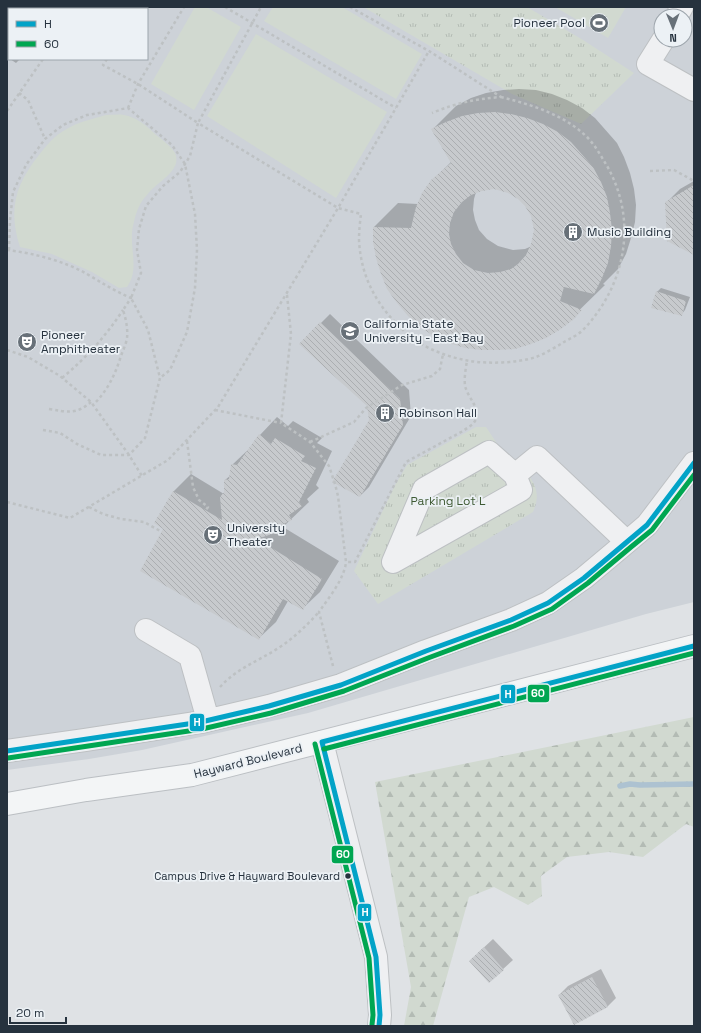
<svg xmlns="http://www.w3.org/2000/svg" width="701" height="1033" font-family="'Space Grotesk',sans-serif">
<style>
.built{fill:#cdd2d8;fill-rule:evenodd}
.grass{fill:#d1d9d0}
.forest{fill:url(#forest-firs)}
.park{fill:url(#park-tufts)}
.shadow{fill:#0003;fill-rule:evenodd}
.lines{fill:none;stroke-linecap:round;stroke-linejoin:round}
.stream{stroke:#adc2d1;stroke-width:5.5}
.building{fill:url(#building-back-hatch);fill-rule:evenodd}
.minor-casing{stroke:#bdc0c3;stroke-width:24}
.major-casing{stroke:#bbbfc3;stroke-width:24}
.path{stroke:#bdc1c3;stroke-width:2.5;stroke-dasharray:3 3;stroke-linecap:butt}
.minor{stroke:#eff0f2;stroke-width:22}
.major{stroke:#f3f5f6;stroke-width:22}
.bus-1-casing{stroke:#ecf1f5;stroke-width:8}
.bus-2-casing{stroke:#ecf1f5;stroke-width:8}
.bus-1{stroke:#02a3c7;stroke-width:5}
.bus-2{stroke:#00a651;stroke-width:5}
.bus-dot{fill:#26323e;stroke:#ecf1f5;stroke-width:1.5}
.labels{text-anchor:middle;dominant-baseline:central;stroke-width:3.5;stroke-linejoin:round;paint-order:stroke}
.bus-label{font-size:11px;fill:#26323e;stroke:#ecf1f5;text-anchor:end}
.poi-label{font-size:12px;fill:#26323e;stroke:#ecf1f5;text-anchor:start}
.park-label{font-size:12px;fill:#3f5a33;stroke:#ecf1f5}
.street-label{font-size:12px;fill:#26323e;stroke:#ecf1f5}
.line-badge{stroke:#ecf1f5;stroke-width:1.5}
.badge-label{font-size:11px;text-anchor:middle;font-weight:bold;fill:#fff}
</style>
<defs>
<pattern id="forest-firs" width="22" height="20" patternUnits="userSpaceOnUse"><rect width="22" height="20" fill="#d1d9d0"/><path d="M5 1l3.5 6h-7zM16 11l3.5 6h-7z" fill="#b3bbb4"/></pattern>
<pattern id="park-tufts" width="24" height="20" patternUnits="userSpaceOnUse"><rect width="24" height="20" fill="#d1d9d0"/><path d="M3 7l-1-3M5 7V3M7 7l1-3M15 17l-1-3M17 17v-4M19 17l1-3" fill="none" stroke="#b3bbb4"/></pattern>
<pattern id="building-back-hatch" width="6" height="6" patternUnits="userSpaceOnUse"><rect width="6" height="6" fill="#c7cacd"/><path d="M-1 5l2 2M0 0l6 6M5-1l2 2" fill="none" stroke="#abaeb1"/></pattern>
</defs>
<rect width="100%" height="100%" fill="#dfe2e5"/>
<path class="built" d="M7 7H694V602L646 614 308 713 142 750 89 759 7 770ZM9 9H147V59H9ZM661 16H685V40H661Z"/>
<path class="grass" d="M195 7H206L241 27 194 110 151 84Z
M273 7H342L422 54 396 99 264 21Z
M555 7H626L608 38Z
M256 34 387 112 336 198 207 116Z
M106 115C112 115 119 114 124 115 136 117 147 126 155 134 161 139 171 146 175 153 183 171 156 182 147 195 140 202 136 212 134 222 127 244 141 268 127 287L119 288 92 272 52 254 20 247C8 210 15 185 39 155 46 146 55 135 65 130 78 122 92 119 106 115Z"/>
<path class="forest" d="M694 717V827L686 824 643 857 609 852 567 857 541 876 542 896 528 905 494 887 469 897 433 1026H404L411 987 375 782Z"/>
<path class="park" d="M366 7H527L583 40 634 73 581 124 512 94 365 8Z
M476 427H486L500 448 511 459H518C529 479 544 487 533 512L378 604 354 571 395 485 407 465Z"/>
<path class="shadow" d="M7 7H62L61 9H9V58L7 57Z
M10 59H20L16 63Z
M519 89 536 90 552 94 567 100 582 108 595 118 617 143 624 157 630 173 634 189 636 205 635 222 631 238 626 254 618 269 603 284 605 285 560 329 374 227 398 203 418 204 438 175 451 162 432 130 456 106 471 98 486 93 503 90ZM494 188 509 192 519 198 526 205 532 215 535 229 532 246 525 249 513 250 498 246 487 239 479 230 475 220 473 210 474 199 476 192Z
M694 181V254L666 203 680 189Z
M661 288 690 297 685 310 681 315 657 292Z
M330 314 409 390 411 416 369 487 360 496 370 421 368 406 300 344Z
M277 417 288 426 293 421 322 438 317 443 332 451 316 485 319 488 307 499 309 502 283 527 339 561 320 592 302 609 288 601 276 622 258 639 165 529 174 491 191 474 224 494 225 480 231 475 232 465 251 447 260 435Z
M493 939 513 960 489 982 479 952Z
M601 969 616 998 607 1007 559 995 568 986Z"/>
<g class="lines">
<path class="stream" d="M620 786 630 784 640 785 694 784"/>
</g>
<path class="building" d="M495 112 511 114 527 118 543 124 558 132 571 142 593 167 601 182 607 197 610 213 612 230 611 246 608 263 602 278 594 294 564 287 560 301 582 310 574 319 561 329 546 338 531 344 515 349 498 350H481L465 348 449 343 434 336 420 327 408 316 397 303 387 289 381 274 376 258 373 242V227L411 228 416 207 422 193 431 180 451 163 431 129 446 122 462 116 478 113ZM494 189 508 193 518 199 525 206 531 216 534 230 531 244 526 255 518 264 511 269 500 272 488 273 474 270 463 263 456 254 451 244 449 234 450 223 454 212 462 202 471 195 482 191Z
M694 185V255L667 241 665 202Z
M656 291 686 301 682 316 651 308Z
M320 322 400 399 403 425 360 497 332 482 369 420 367 406 299 344Z
M259 434 271 444 275 438 305 456 301 461 316 468 299 502 302 506 289 515 292 520 279 526 281 531 257 539 322 579 303 610 283 599 259 640 140 571 163 529 154 523 173 491 222 520 220 497 224 492V480L229 479 231 464 237 465Z
M484 947 504 970 489 983 469 961Z
M592 977 608 1007 574 1025 558 995Z"/>
<g class="lines">
<defs>
<path id="minor" d="M677 16 682 7
M663 40 648 64 694 90
M515 475 489 452 424 489 393 562 521 490 515 475 537 457 627 542
M146 630 190 656 208 720
M322 742 376 957 380 1015 379 1026
M7 751 85 740 201 722 269 706 341 685 426 651 511 620 548 603 584 578 627 542 647 525 694 463"/>
<path id="major" d="M7 804 86 790 192 775 694 646"/>
</defs>
<use href="#minor" class="minor-casing"/>
<use href="#major" class="major-casing"/>
<path class="path" d="M115 7 118 9
M225 7 396 108
M350 7 429 51 501 97C475 99 456 103 432 113
M80 9 81 7
M137 9 138 7
M107 59 103 65 138 84 198 123 261 7
M19 93 28 100 45 139
M128 108 138 84 184 7
M7 111 43 59
M650 171 674 170 694 181
M7 250C33 253 64 261 87 274 102 283 115 291 131 298L123 310C126 319 128 329 127 338 126 345 122 352 120 359 114 377 107 391 93 405
M9 250 10 220 13 192 26 165 45 139 63 125 87 115 128 108 172 145 185 164 195 214 197 250 195 288 187 332 170 370 160 378
M287 295 291 334 281 423 310 442 329 466 335 484 338 496 346 562H355L406 462 463 431 473 424 477 418C476 402 471 402 466 389 463 382 466 368 467 360
M7 350 28 357 60 376 91 402 129 455 142 476
M62 378C87 357 105 337 123 310
M49 409C67 412 76 415 91 402
M215 410 281 423
M43 430 60 433 77 444 101 455H129L145 438 160 378 148 330 131 298 141 273 137 250 139 229 146 206 163 186 180 172 190 156 198 123 338 208 361 214C360 222 359 231 359 240 361 278 377 306 404 331 422 348 447 357 470 361 489 364 518 363 536 357 546 353 556 347 564 342 571 338 578 335 583 330 626 285 638 220 607 166 601 156 595 145 587 137 563 114 532 105 501 97
M187 441 193 487 199 500 208 507 206 510
M310 442 354 422 366 408 402 385 432 376 440 369 443 354
M7 502 70 518 168 460 218 407 338 208 429 51
M89 507 103 514 121 519 144 522 162 532
M333 666 319 612C329 597 344 580 346 562
M220 687C237 668 259 661 280 647 295 637 307 625 319 612"/>
<use href="#minor" class="minor"/>
<use href="#major" class="major"/>
<defs>
<path id="bus-1" d="M322 742 694 646
M322 742 376 957 380 1015 379 1026
M7 751 201 722 269 706 341 685 426 651 511 620 548 603 584 578 647 525 694 463"/>
<path id="bus-2" d="M315 744 369 958 373 1015 372 1025
M324 749 694 653
M8 758 202 729 271 713 344 691 428 658 514 626 552 609 588 583 631 547 652 530 694 475"/>
</defs>
<use href="#bus-1" class="bus-1-casing"/>
<use href="#bus-2" class="bus-2-casing"/>
<use href="#bus-1" class="bus-1"/>
<use href="#bus-2" class="bus-2"/>
</g>
<defs>
<symbol id="stadium-disc" viewBox="-11 -11 22 22"><circle r="9.5" fill="#677078" stroke="#ecf1f5"/><path d="M0-5a6.5 5 0 1 0 0 10a6.5 5 0 1 0 0-10ZM-3.5-1.8h7v3.6h-7Z" fill="#fff"/></symbol>
<symbol id="building-disc" viewBox="-11 -11 22 22"><circle r="9.5" fill="#677078" stroke="#ecf1f5"/><path d="M-4-6H4V6H1V3H-1V6H-4ZM-2.5-4.3h1.7v1.8h-1.7ZM.8-4.3h1.7v1.8H.8ZM-2.5-1h1.7V.8h-1.7ZM.8-1h1.7V.8H.8Z" fill="#fff"/></symbol>
<symbol id="university-disc" viewBox="-11 -11 22 22"><circle r="9.5" fill="#677078" stroke="#ecf1f5"/><path d="M0-5L7-2L0 1L-7-2ZM-4 1L0 2.5L4 1V4Q0 6-4 4Z" fill="#fff"/></symbol>
<symbol id="theatre-disc" viewBox="-11 -11 22 22"><circle r="9.5" fill="#677078" stroke="#ecf1f5"/><path d="M-5-5.5Q0-4 5-5.5V0Q5 5 0 6Q-5 5-5 0ZM-3.3-2.5H-1v1.5H-3.3ZM1-2.5H3.3v1.5H1ZM-2.8 1Q0 5.5 2.8 1Z" fill="#fff"/></symbol>
</defs>
<g fill-rule="evenodd">
<use href="#stadium-disc" x="588" y="12" width="22" height="22"/>
<use href="#building-disc" x="562" y="221" width="22" height="22"/>
<use href="#university-disc" x="339" y="320" width="22" height="22"/>
<use href="#theatre-disc" x="16" y="331" width="22" height="22"/>
<use href="#building-disc" x="374" y="402" width="22" height="22"/>
<use href="#theatre-disc" x="202" y="524" width="22" height="22"/>
</g>
<circle class="bus-dot" cx="348" cy="876" r="3.5"/>
<g class="labels">
<g class="bus-label">
<text x="340" y="876">Campus Drive &amp; Hayward Boulevard</text>
</g>
<g class="poi-label">
<text x="585" y="23" text-anchor="end">Pioneer Pool</text>
<text x="587" y="232">Music Building</text>
<text x="364" y="324">California State<tspan x="364" dy="14">University - East Bay</tspan></text>
<text x="41" y="335">Pioneer<tspan x="41" dy="14">Amphitheater</tspan></text>
<text x="399" y="413">Robinson Hall</text>
<text x="227" y="528">University<tspan x="227" dy="14">Theater</tspan></text>
</g>
<g class="park-label">
<text x="448" y="501">Parking Lot L</text>
</g>
<g class="street-label">
<text transform="translate(248 761) rotate(-14)">Hayward Boulevard</text>
</g>
</g>
<g class="line-badge">
<rect x="527" y="684" width="23" height="19" rx="4" fill="#00a651"/>
<rect x="500" y="684" width="16" height="20" rx="4" fill="#02a3c7"/>
<rect x="189" y="713" width="16" height="19" rx="4" fill="#02a3c7"/>
<rect x="331" y="845" width="23" height="19" rx="4" fill="#00a651"/>
<rect x="357" y="903" width="15" height="19" rx="4" fill="#02a3c7"/>
</g>
<g class="badge-label">
<text x="538" y="697">60</text>
<text x="508" y="698">H</text>
<text x="197" y="726">H</text>
<text x="343" y="858">60</text>
<text x="365" y="916">H</text>
</g>
<rect width="701" height="1033" fill="none" stroke="#26323e" stroke-width="16"/>
<rect x="8" y="8" width="140" height="52" fill="#ecf1f5" stroke="#9da5ac"/>
<rect x="16" y="21" width="20" height="6" fill="#02a3c7" stroke="#9da5ac"/>
<text x="44" y="28" font-size="12" fill="#26323e">H</text>
<rect x="16" y="41" width="20" height="6" fill="#00a651" stroke="#9da5ac"/>
<text x="44" y="48" font-size="12" fill="#26323e">60</text>
<g transform="translate(673 28) rotate(179)"><circle r="19" fill="#ecf1f5" stroke="#9da5ac"/>
<path d="M0-3L7 15L0 10L-7 15Z" fill="#677078"/>
<text y="-6" font-size="11" font-weight="bold" text-anchor="middle" fill="#26323e">N</text>
</g>
<path d="M10 1017v6h56v-6" fill="none" stroke="#26323e" stroke-width="2"/>
<text x="16" y="1017" font-size="12" fill="#26323e" stroke="#ecf1f5" stroke-width="3" paint-order="stroke">20 m</text>
</svg>
